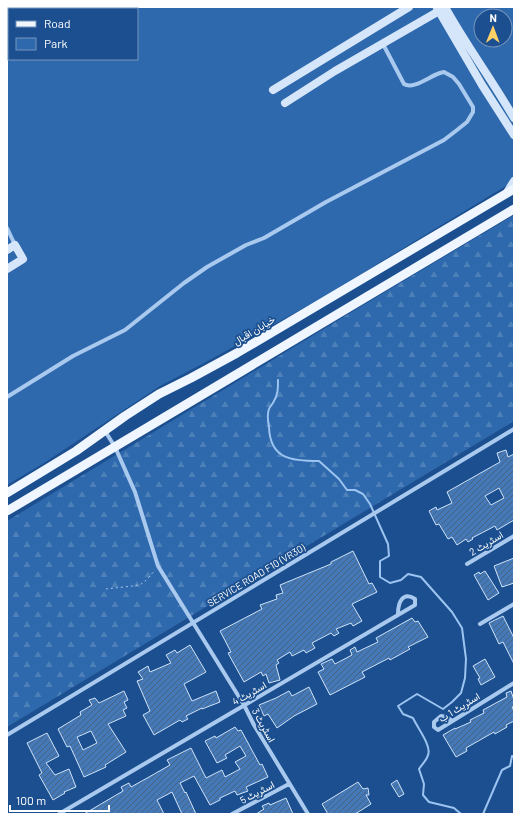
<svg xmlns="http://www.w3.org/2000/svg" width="521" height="821" font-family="Barlow,Vazirmatn,sans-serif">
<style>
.green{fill:#2e69ad;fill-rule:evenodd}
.forest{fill:url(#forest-firs)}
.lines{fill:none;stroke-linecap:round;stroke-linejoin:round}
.stream{stroke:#9cc4f0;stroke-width:2}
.building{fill:url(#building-hatch);stroke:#cfe3fa;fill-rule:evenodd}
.path{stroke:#a9c9ee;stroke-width:1;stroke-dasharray:2 3;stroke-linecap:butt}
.street{stroke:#a9c9ee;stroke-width:4}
.secondary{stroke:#d6e6fa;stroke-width:8}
.primary{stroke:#f0f6ff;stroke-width:9}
.labels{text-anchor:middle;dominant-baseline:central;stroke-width:3.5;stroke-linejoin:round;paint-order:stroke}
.street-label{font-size:10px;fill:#fff;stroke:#1b4f8f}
</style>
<defs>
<pattern id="forest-firs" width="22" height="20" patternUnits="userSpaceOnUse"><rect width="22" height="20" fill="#2e69ad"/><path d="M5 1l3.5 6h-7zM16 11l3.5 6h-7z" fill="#4d80b9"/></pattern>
<pattern id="building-hatch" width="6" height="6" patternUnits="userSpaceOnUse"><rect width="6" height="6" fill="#4478b7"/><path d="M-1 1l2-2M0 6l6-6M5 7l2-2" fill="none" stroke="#486282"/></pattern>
</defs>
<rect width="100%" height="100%" fill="#1b4f8f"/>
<path class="green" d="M7 7H514V181L318 300 206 362 160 386 44 463 7 485ZM9 9H137V59H9ZM481 16H505V40H481Z"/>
<path class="forest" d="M514 215V421L7 727V521L350 313Z"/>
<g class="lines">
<path class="stream" d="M278 380C278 388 278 395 274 401 273 404 270 406 269 409 267 414 268 422 269 427 270 460 293 461 319 461L339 479 347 490H355L363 494 370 504 388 544 389 556 380 561V577L390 583 401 580 408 574 421 577 452 612 462 628 466 659 465 678 461 693 452 702 443 709 417 694 398 706 403 714 413 718C417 727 432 746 428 755 427 760 422 764 419 769L424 784 423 795 429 802 454 808 461 814
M483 814 502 770 510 766 512 756 514 757"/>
</g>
<path class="building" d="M506 450 508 457 514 454V520L497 530 495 526 472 538 473 539 468 542 466 539 457 545 452 537 448 539 439 524 436 525 429 511 436 507 437 510 452 503 447 492 500 462 497 453ZM499 488 504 498 491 505 485 496Z
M353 551 369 584 372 583 377 592 352 604 362 621 353 626 351 623 336 629 339 633 334 636 331 633 312 643 315 648 306 653 304 650 292 656 290 652 277 660 279 663 276 665 280 680 269 683 266 674 263 676 261 672 244 682 228 653 231 652 220 631 262 609 260 605 277 599 276 595 283 593 280 585 331 564V562Z
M514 558V583L502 587 494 566Z
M485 571 499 593 488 600 474 575 479 572 480 574Z
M503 616 514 638V664L503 642 499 644 489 623Z
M412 618 415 622 418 621 428 637 408 647 410 649 390 660 389 658 362 672 365 677 330 695 318 672 324 669 321 664 332 659 335 664 352 655 350 650 355 647 357 652 378 642 376 638Z
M190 645 206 672 184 684 192 701 216 691 220 702 202 709V708L186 716 188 719 182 722 180 720 154 735 143 715 150 711 137 681 143 679 138 672 148 666 150 672 171 663 166 655 175 650 177 653Z
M485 659 495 677 481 685 478 679 480 678 473 666Z
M309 687 317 704 294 716 277 728 268 714 264 716 259 705 276 698 289 691 292 696Z
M124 691 128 700 124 702 127 708 123 710 126 716 108 724 126 752 105 765 106 767 84 777 70 746 67 747 58 729 81 715 80 712 92 705 89 700 95 698 99 703ZM91 731 97 743 83 750 77 737Z
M511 691 514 700V706L512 707 514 711V721L506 725 507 727 495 734 494 732 466 748 467 751 456 757 443 735 455 728V729L471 722 470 720 484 713 483 710 507 697 506 693Z
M235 727 238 731 241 730 260 765 262 764 268 777 246 787 248 791 237 795 235 791 220 798V800L210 805 194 776 180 783 185 793 186 792 196 814H182L172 792 157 800 164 814H84L123 791 121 787 129 783 131 787 149 777 170 765 167 760 191 748 206 778 222 770 225 777 240 769 235 762 246 756 240 746 225 755 227 758 217 763 205 741 215 736 216 738Z
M47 733 59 756 46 763 55 775 69 769 76 787 64 792 65 793 53 800 39 775 42 773 27 743Z
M397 780 404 794 399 797 391 784Z
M358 782 363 789 368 788 369 795H366L371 804 355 814H328L322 804Z
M286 798 293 814H256L264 809 262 806 269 803 270 805Z"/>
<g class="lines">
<path class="path" d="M106 589C112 588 139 586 141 584 147 581 151 574 155 570"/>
<path class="street" d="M7 228 15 245
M7 397 73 356 125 330 184 283 207 267 246 245 264 238 326 202 444 140 457 130 467 122 473 112V107L459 84 453 77 444 72 440 73C430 76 413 90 404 84L383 44
M105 431 115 447 135 492 158 566 244 705 254 725 308 814
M467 564 514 536
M480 624 514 604
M451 720 446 717 441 716 434 722V727L438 730 514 683
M7 735 514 429
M59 814 415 605V599C403 591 398 602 398 614
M232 814 289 784"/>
<path class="secondary" d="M445 7C466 45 492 80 514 118
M437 8 482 85 514 135
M273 90 409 7
M285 103 335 71 446 7
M506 194 514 181
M7 250 15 245 23 259 7 269"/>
<path class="primary" d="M7 493 76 451 125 416 159 394 191 378 237 353 514 189
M7 511 514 209"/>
</g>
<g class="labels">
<g class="street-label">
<text transform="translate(254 330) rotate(-31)">خیابان اقبال</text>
<text transform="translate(486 543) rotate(-31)">اسٹریٹ 2</text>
<text transform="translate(256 575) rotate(-31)">SERVICE ROAD F10 (VR30)</text>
<text transform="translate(249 693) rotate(-30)">اسٹریٹ 4</text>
<text transform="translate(459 707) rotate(-32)">اسٹریٹ 1 ب</text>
<text transform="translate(264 725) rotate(61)">اسٹریٹ 3</text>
<text transform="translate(257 792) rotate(-28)">اسٹریٹ 5</text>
</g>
</g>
<rect width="521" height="821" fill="none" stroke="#ffffff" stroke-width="16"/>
<rect x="8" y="8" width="130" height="52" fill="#1b4f8f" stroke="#7695bc"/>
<rect x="16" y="21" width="20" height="6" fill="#f0f6ff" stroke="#7695bc"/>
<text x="44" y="28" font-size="12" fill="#ffffff">Road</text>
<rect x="16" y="38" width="20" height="12" fill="#2e69ad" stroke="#7695bc"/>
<text x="44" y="48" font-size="12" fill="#ffffff">Park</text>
<g transform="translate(493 28) rotate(1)"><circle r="19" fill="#1b4f8f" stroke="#7695bc"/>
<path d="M0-3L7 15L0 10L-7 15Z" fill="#ffd166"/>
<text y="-6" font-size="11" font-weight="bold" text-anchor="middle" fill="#ffffff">N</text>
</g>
<path d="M10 805v6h99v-6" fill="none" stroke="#ffffff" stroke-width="2"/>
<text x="16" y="805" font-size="12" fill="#ffffff" stroke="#1b4f8f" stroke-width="3" paint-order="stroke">100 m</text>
</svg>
